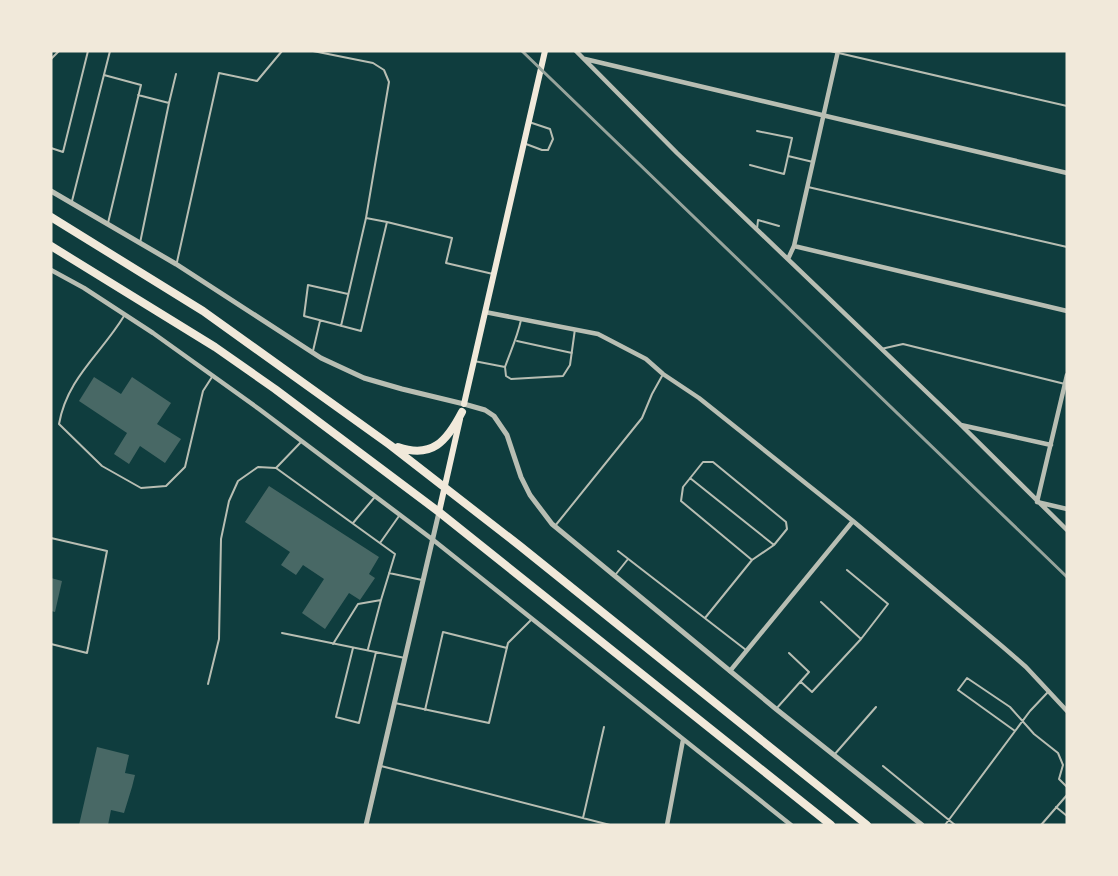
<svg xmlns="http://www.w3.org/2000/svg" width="1118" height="876" font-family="Ubuntu,sans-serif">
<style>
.building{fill:#486865}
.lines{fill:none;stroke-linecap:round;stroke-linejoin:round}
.service{stroke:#b8beb3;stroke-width:2}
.minor{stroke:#b8beb3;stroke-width:4.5}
.tertiary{stroke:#b8beb3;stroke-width:5}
.secondary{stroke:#f1e9da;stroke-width:6}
.trunk{stroke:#f1e9da;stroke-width:8}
.rail{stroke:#97a49c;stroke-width:3}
</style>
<rect width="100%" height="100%" fill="#0f3d3e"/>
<path class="building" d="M94 377 121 394 132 377 171 403 157 424 181 439 165 463 140 446 129 464 114 454 127 433 79 401Z
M269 486 379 557 369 574 375 578 360 600 349 593 325 629 302 613 324 579 303 565 296 575 281 565 290 552 245 522Z
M51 578 62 581 55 612 51 611Z
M97 747 129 755 125 773 135 775 132 787 124 813 111 810 108 825H79Z"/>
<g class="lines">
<path class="service" d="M313 51 373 63 384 70 389 82 366 218
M830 51 1067 106
M51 59 59 51
M104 75 141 85 108 223
M138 95 169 103 140 243
M169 103 176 74
M757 131 792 138 788 156 813 162
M526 144 542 150H548L553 139 550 129 529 122
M51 148 63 152 88 51
M750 165 784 174 788 156
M808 187 1067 247
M72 201 110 51
M387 222 452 238 446 263 493 274
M757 229 758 220 779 226
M177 262 219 73 257 81 282 51
M124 316C101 354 67 378 59 424L102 466 141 488 166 486 185 467 203 391 212 377
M341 326 366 218 387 222 361 331 304 316 308 285 348 294
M517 341 572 353
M881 349 903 344 1065 384
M313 351 320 321
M474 361 505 367C511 350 517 338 521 320
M505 367 506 376 511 379 563 376 570 365 575 329
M703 462H713L786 522 787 529 774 545 752 560 681 501 683 487Z
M276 468 395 554 381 600
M690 478 774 545
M353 523 374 498
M555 526 642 418 652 394 662 376
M51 538 107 551 87 653 51 644
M380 543 399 516
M618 551 746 650
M847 570 888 604 861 639
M389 573 422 580
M616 574 628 559
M705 618 752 560
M282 633 405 658
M333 644 358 604 381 600 368 649
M353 648 336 717 359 723 376 652
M801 682 812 692 861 639 821 602
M208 684 219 639 221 539 229 501 238 481 258 467 276 468 302 441
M395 703 489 723 508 643 532 619
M776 709 809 672 789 653
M425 710 443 632 507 648
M1015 731 958 690 967 678 1010 707 1034 734 1058 753 1063 765 1059 779 1067 787
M834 755 876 707
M381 766 610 825
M883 766 955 825
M1056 807 1067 816
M583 818 604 727
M945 825 1030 711 1048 692
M1041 825 1067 795"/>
<path class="minor" d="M576 51 677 153 961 425 1067 530
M585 59 1067 173
M794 246 1067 311
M788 259 794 246 838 51
M51 270 84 288 153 333 259 409 432 539 791 825
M485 312 598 334 646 359 663 374 699 398 853 521 1003 647 1026 667 1067 711
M1067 375 1037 502 1067 509
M961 425 1051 445
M730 671 853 521
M667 825 683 740"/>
<path class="tertiary" d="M51 191 176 264 321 358 364 378 402 389 464 404 485 410 494 416 507 435 521 477 530 495 552 524 776 709 922 825
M366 825 439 512"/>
<path class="secondary" d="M464 404 545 51
M439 512 460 419"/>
<path class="trunk" d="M51 217 203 311 390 445 520 546 867 825
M51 246 215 347 275 389 439 512 831 825
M398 447C432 459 447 441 462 412"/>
<path class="rail" d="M522 51 1067 577"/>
</g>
<rect width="1118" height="876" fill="none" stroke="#f1e9da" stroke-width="105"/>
</svg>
